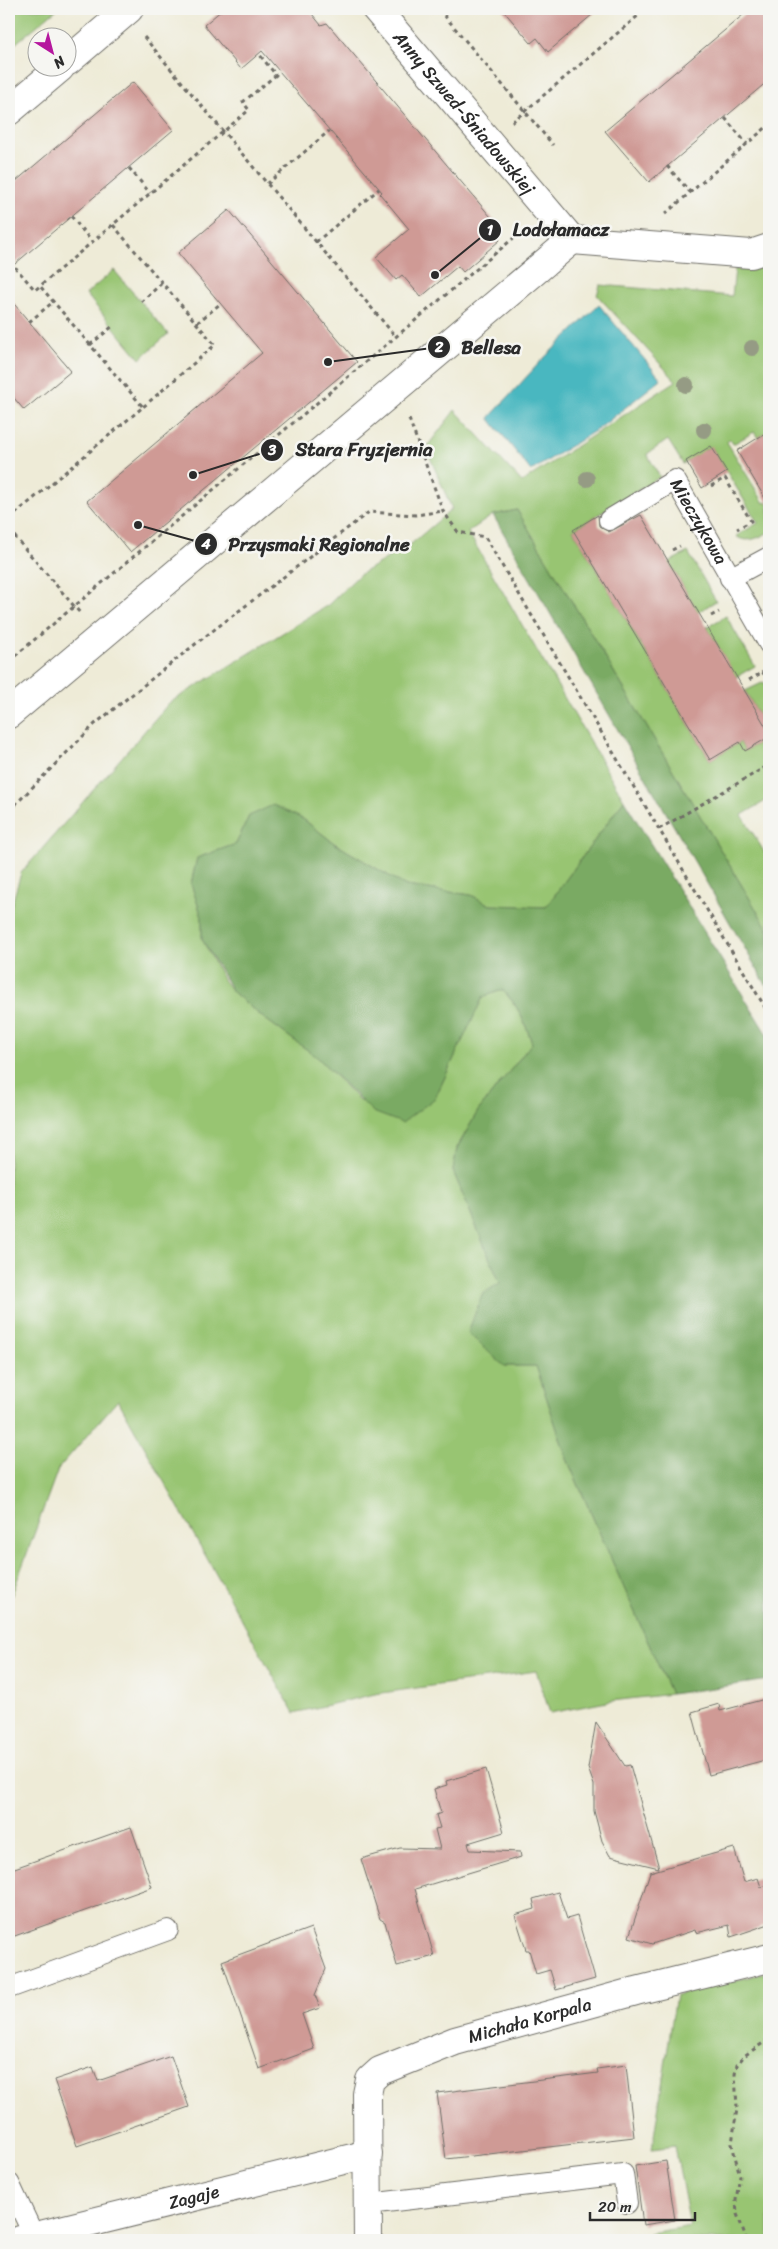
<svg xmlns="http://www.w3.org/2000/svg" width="778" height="2249" font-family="Sriracha,sans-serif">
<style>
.green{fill:#98c572;stroke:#62784e}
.forest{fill:#7aaa64;stroke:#526a48}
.water{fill:#48b7c0;stroke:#3a7176}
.building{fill:#cf9a95}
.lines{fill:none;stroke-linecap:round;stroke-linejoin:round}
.lane-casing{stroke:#6f6e67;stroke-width:22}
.street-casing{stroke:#6f6e67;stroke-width:30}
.path{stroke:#6f6e67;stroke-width:3;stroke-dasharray:4 4;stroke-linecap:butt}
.lane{stroke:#fff;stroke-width:20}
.street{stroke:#fff;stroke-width:28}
.tree{fill:#959b84}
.labels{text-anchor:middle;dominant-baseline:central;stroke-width:5;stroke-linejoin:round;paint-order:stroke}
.street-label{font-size:18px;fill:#2b2b2b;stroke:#f6f6f2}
.leader{fill:none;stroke:#2b2b2b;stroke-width:2}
.callout-dot{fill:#2b2b2b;stroke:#f6f6f2;stroke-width:2}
.mark-label{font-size:15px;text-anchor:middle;font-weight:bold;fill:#fff}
.callout-label{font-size:19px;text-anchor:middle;font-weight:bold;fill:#2b2b2b;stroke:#f6f6f2;stroke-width:5;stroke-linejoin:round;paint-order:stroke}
</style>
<rect width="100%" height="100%" fill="#f6f6f2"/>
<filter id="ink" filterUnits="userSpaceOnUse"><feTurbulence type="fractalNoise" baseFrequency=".02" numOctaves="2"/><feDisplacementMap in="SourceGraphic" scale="10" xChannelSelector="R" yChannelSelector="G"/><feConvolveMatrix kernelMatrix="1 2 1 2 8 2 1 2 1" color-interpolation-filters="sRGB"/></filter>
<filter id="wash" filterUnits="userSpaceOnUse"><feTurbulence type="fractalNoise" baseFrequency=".0096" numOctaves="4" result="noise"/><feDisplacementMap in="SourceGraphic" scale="20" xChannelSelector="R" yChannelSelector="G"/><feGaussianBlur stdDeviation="1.12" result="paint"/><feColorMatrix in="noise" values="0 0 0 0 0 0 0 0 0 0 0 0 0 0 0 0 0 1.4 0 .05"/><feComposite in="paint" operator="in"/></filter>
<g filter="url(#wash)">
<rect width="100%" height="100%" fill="#eeebd7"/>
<path class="green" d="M9 9H57L9 49Z
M769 265V431L758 438 754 432 733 444 730 439 727 442 764 503 766 502 769 507V532C759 538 746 544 736 536L758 523 711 446 683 464 668 440 647 454 660 477 573 530 710 760 740 742 745 751 769 737V799L742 815 769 860V931L517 510 493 515 468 532 624 800 546 907 490 905 471 895 406 886 334 843 303 819 249 816 236 844 197 858 191 884 202 917V939L224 981 233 992 261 1016 317 1057 359 1100 435 1098 483 997 502 990C518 1004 525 1023 532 1043L478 1111 457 1148 453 1171 500 1283 504 1366H536L567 1459 671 1694 612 1701 550 1713 536 1671 375 1694 294 1713 118 1400 58 1469 11 1597 9 1595V914L21 873 169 703 328 605 359 575 411 544 452 509 426 448 455 410 522 482 676 381 597 295 600 285 732 296 735 269 753 270Z
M114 270 168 334 140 359 86 294Z
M688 552 716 601 698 612 669 562Z
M726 616 755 666 736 677 707 627Z
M764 682 769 691V732L745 691Z
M769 1972V2240H651L650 2233 690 2226 675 2146 652 2149 676 1995Z"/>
<path class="forest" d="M517 510 769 931V990L493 515Z
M624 800 769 1038V1680L671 1694 567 1459 536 1366H504L468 1333 482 1294 500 1283 453 1171 457 1148 478 1111 532 1043C525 1023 518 1004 502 990L483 997 435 1098 402 1123 373 1112 317 1057 261 1016 233 992 202 939V917L191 884 197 858 236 844 249 816 273 805 303 819 334 843 406 886 471 895 490 905 546 907Z"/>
<path class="water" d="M599 305 661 379 601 427 531 471 489 418 541 361Z"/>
<g id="blocks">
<path class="building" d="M223 9H308L321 25 327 23 501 229 495 235 500 240 463 272 458 266 421 297 402 275 396 280 376 257 409 229 380 194 382 192 262 51 241 69 204 25Z
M502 9H599L548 52 537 38 531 43Z
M750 9H769V80L649 182 605 131Z
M133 82 173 130 9 269V187Z
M229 210 357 362 130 552 87 501 262 353 178 253Z
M9 298 71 371 24 410 9 392Z
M769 431V505L737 451Z
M711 446 727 472 702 488 686 461Z
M598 515 599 526 609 532 641 515 769 732V737L745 751 740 742 710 760 573 530Z
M769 1698V1759L709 1775 692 1712 719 1704 720 1711Z
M596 1722 625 1766 630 1765 659 1868 610 1856 602 1841 594 1811V1785L588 1768Z
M486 1769 504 1832 468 1843 470 1850 520 1852 521 1857 415 1889 434 1956 397 1966 385 1922 380 1919 361 1859 400 1848 440 1849 435 1829 440 1828 436 1815 441 1813 434 1789 447 1785 446 1781Z
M131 1827 152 1887 9 1938V1870Z
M734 1848 744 1882 758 1878 761 1887 769 1885V1924L731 1937 729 1925 696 1933 695 1930 652 1944 629 1937 650 1872Z
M558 1892 567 1919 577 1916 595 1979 556 1990 550 1970 536 1974 529 1950H526L515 1915 535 1909 533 1899Z
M311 1928 326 1969 315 1995 320 2008 302 2014 314 2049 259 2069 222 1961Z
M171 2056 189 2107 77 2146 54 2080 93 2067 98 2081Z
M626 2065 634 2137 446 2159 437 2093 598 2073 597 2069Z
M666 2161 675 2220 643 2225 635 2166Z"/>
</g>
</g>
<g filter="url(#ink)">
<use href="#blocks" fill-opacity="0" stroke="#6f6e67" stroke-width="1"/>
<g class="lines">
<defs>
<g id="lane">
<path id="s1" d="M609 520 675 480 769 644"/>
<path d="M730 578 769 557"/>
<path d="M9 1988 168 1930"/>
<path d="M9 2183 34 2236"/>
<path d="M369 2204 623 2174 627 2203"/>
</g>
<g id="street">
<path id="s2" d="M376 9 572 240 751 254 769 248"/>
<path d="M68 61 129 9"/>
<path d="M9 111 60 68"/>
<path d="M9 714 572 240"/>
<path id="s3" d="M20 2240 368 2154"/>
<path id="s4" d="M368 2240 367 2094 370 2080 380 2071 455 2041 636 1991 769 1958"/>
</g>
</defs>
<use href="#lane" class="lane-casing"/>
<use href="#street" class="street-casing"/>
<path class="path" d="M439 9 553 145
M144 37 396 337
M725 118 747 144
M512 122 639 15 633 9
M667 166 690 192
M129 168 150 193
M267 184 329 131
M665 214 769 125
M71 216 92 242
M113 225 215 345 143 407
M316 242 379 189
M9 275 16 268 35 290 40 286
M141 302 162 283
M29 322 53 302
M197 323 220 304
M90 345 113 326
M409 419 443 511 458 532 485 537 769 1014
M711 486 725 478 751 521 737 529
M769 495V496
M9 519 143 407 40 286 249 110 243 102 276 75 259 54
M9 530 80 613
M672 550 680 546
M711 616 719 612
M9 661 522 231
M762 671 769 683
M749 680 763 672
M9 811 95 724 198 642 369 512 416 515 443 511
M659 829 769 765
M747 2240 737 2214 736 2200 740 2176 732 2144 737 2108 735 2074 737 2065 744 2056 769 2039"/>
<use href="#lane" class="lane"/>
<use href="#street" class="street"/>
</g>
<g class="tree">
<circle cx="752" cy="348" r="8"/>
<circle cx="686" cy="385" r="8"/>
<circle cx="704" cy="430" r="8"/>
<circle cx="587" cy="479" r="8"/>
</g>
</g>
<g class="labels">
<g class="street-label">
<text stroke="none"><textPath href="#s2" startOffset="136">Anny Szwed-Śniadowskiej</textPath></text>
<text stroke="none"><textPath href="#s1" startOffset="125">Mieczykowa</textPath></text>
<text stroke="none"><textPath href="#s4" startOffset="332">Michała Korpala</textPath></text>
<text stroke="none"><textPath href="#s3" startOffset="179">Zagaje</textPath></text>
</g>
</g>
<path class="leader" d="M435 275L490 230M328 362L439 347M193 475L272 450M138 525L206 544"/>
<g class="callout-dot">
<circle cx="435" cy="275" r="5"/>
<circle cx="328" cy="362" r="5"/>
<circle cx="193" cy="475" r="5"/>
<circle cx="138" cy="525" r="5"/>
<circle cx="490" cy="230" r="12"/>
<circle cx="439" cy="347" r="12"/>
<circle cx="272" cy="450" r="12"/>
<circle cx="206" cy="544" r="12"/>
</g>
<g class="mark-label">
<text x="490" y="235">1</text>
<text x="439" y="352">2</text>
<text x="272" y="455">3</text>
<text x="206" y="549">4</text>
</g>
<g class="callout-label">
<text x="561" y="236">Lodołamacz</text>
<text x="491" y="354">Bellesa</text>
<text x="364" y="456">Stara Fryzjernia</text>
<text x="319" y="551">Przysmaki Regionalne</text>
</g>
<rect width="778" height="2249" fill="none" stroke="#f6f6f2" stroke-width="30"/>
<g transform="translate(52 52) rotate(144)"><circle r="24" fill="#f6f6f2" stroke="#a5a5a2"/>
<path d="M0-4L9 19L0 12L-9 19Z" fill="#b5179e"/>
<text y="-8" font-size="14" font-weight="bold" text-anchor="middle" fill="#2b2b2b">N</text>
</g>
<path d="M590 2212v8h105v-8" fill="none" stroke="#2b2b2b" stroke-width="2.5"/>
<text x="598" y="2212" font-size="15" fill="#2b2b2b" stroke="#f6f6f2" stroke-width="4" paint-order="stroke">20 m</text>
</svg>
